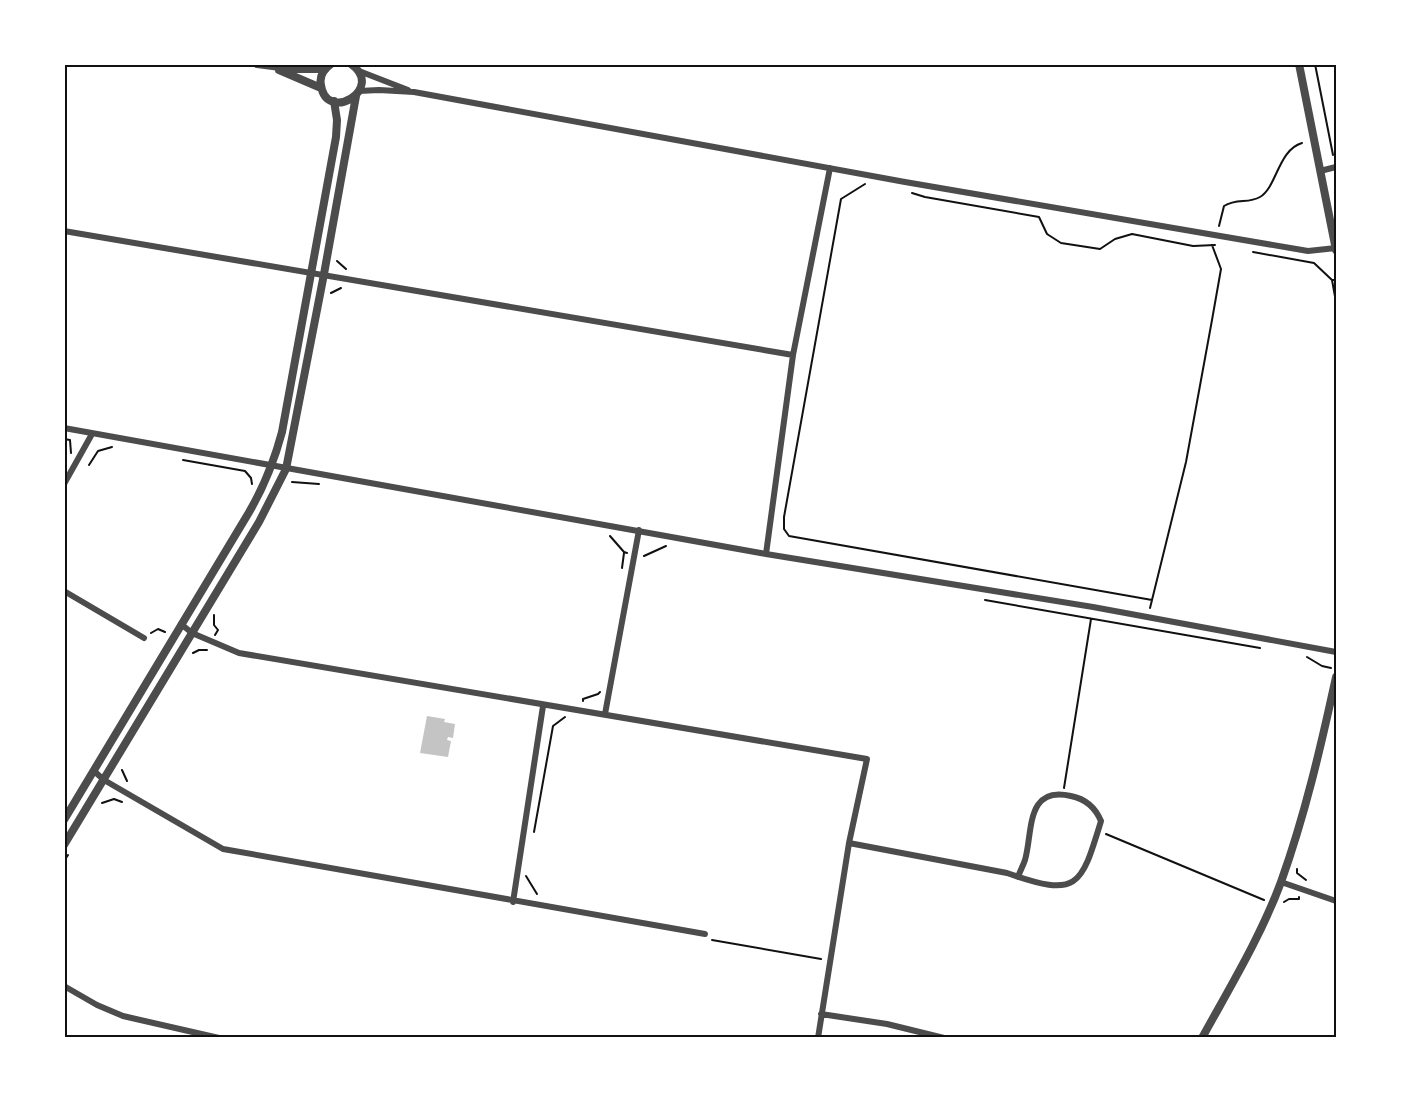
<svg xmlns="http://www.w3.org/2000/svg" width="1401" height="1102" font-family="'PT Sans Narrow',sans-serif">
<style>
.building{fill:#c4c4c4}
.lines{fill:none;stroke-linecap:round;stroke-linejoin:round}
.path{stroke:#111;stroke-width:2}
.minor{stroke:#4c4c4c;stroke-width:6}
.tertiary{stroke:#4c4c4c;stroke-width:8}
.neatline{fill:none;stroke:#111;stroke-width:2}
</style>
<rect width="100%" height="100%" fill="#fff"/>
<path class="building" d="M427 716 445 719 444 722 455 724 453 738 448 737 447 740 451 741 448 757 420 753Z"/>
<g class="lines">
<path class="path" d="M1315 64 1333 155
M865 184 841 199 784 517V529L789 536 1152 600 1150 608
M912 193 925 197 1039 217 1047 234 1061 243 1100 249 1115 239 1132 234 1193 246 1215 245
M1219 226 1224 206C1237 198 1248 204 1260 197 1277 187 1278 150 1302 143
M1253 252 1314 263 1332 280H1336
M337 261 346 269
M1332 280 1336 302
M331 293 341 288
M64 439 70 440 71 453
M183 460 245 471 251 478 252 484
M89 465 98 451 112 447
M292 482 319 484
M610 536 624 552 627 553
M644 556 666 546
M622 568 624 553
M985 600 1260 648
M1152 600 1186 462 1212 320 1221 269 1212 245
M214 615V625L218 630 215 635
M151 633 158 629 165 632
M193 653 199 650H207
M1307 657 1322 666 1331 668
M583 701V699L598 694 600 692
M122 770 127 781
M1064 788 1091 619
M102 803 114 799 122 802
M534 832 553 726 565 717
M1106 834 1264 900
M64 861 68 855
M1297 869V873L1306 880
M526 876 537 894
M1284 902 1289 899H1299V897
M712 940 821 959"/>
<path class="minor" d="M359 71 408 90
M359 91 379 90 414 92 905 182 1308 251 1336 248
M1320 171 1336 167
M64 231 793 355
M64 428 766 554 1093 607 1336 652
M64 484 92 434
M766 554 793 355 830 168
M64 591 144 638
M181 624 192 633 239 653 867 759 849 843 818 1038
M605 714 639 530
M94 771 104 780 223 849 705 934
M849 843 1007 873C1078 898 1081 887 1101 821 1095 807 1086 799 1071 796 1025 785 1033 833 1025 860 1023 866 1020 871 1018 877
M1281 882 1336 901
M513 902 543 706
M64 986 97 1005 123 1016 219 1038
M821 1014 887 1024 944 1038"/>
<path class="tertiary" d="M257 64 296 69H325
M331 64C324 69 319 76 321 85 326 124 386 89 351 64
M1299 64 1336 250
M279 70 321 88
M64 820 248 514C264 487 274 462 282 432L336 137 337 120 334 101
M64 845 259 522 286 469 324 274 356 96
M1202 1038C1230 987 1261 936 1281 882 1305 815 1321 746 1336 677"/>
</g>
<rect width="1401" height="1102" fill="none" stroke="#ffffff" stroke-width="132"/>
<rect x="66" y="66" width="1269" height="970" class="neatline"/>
</svg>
